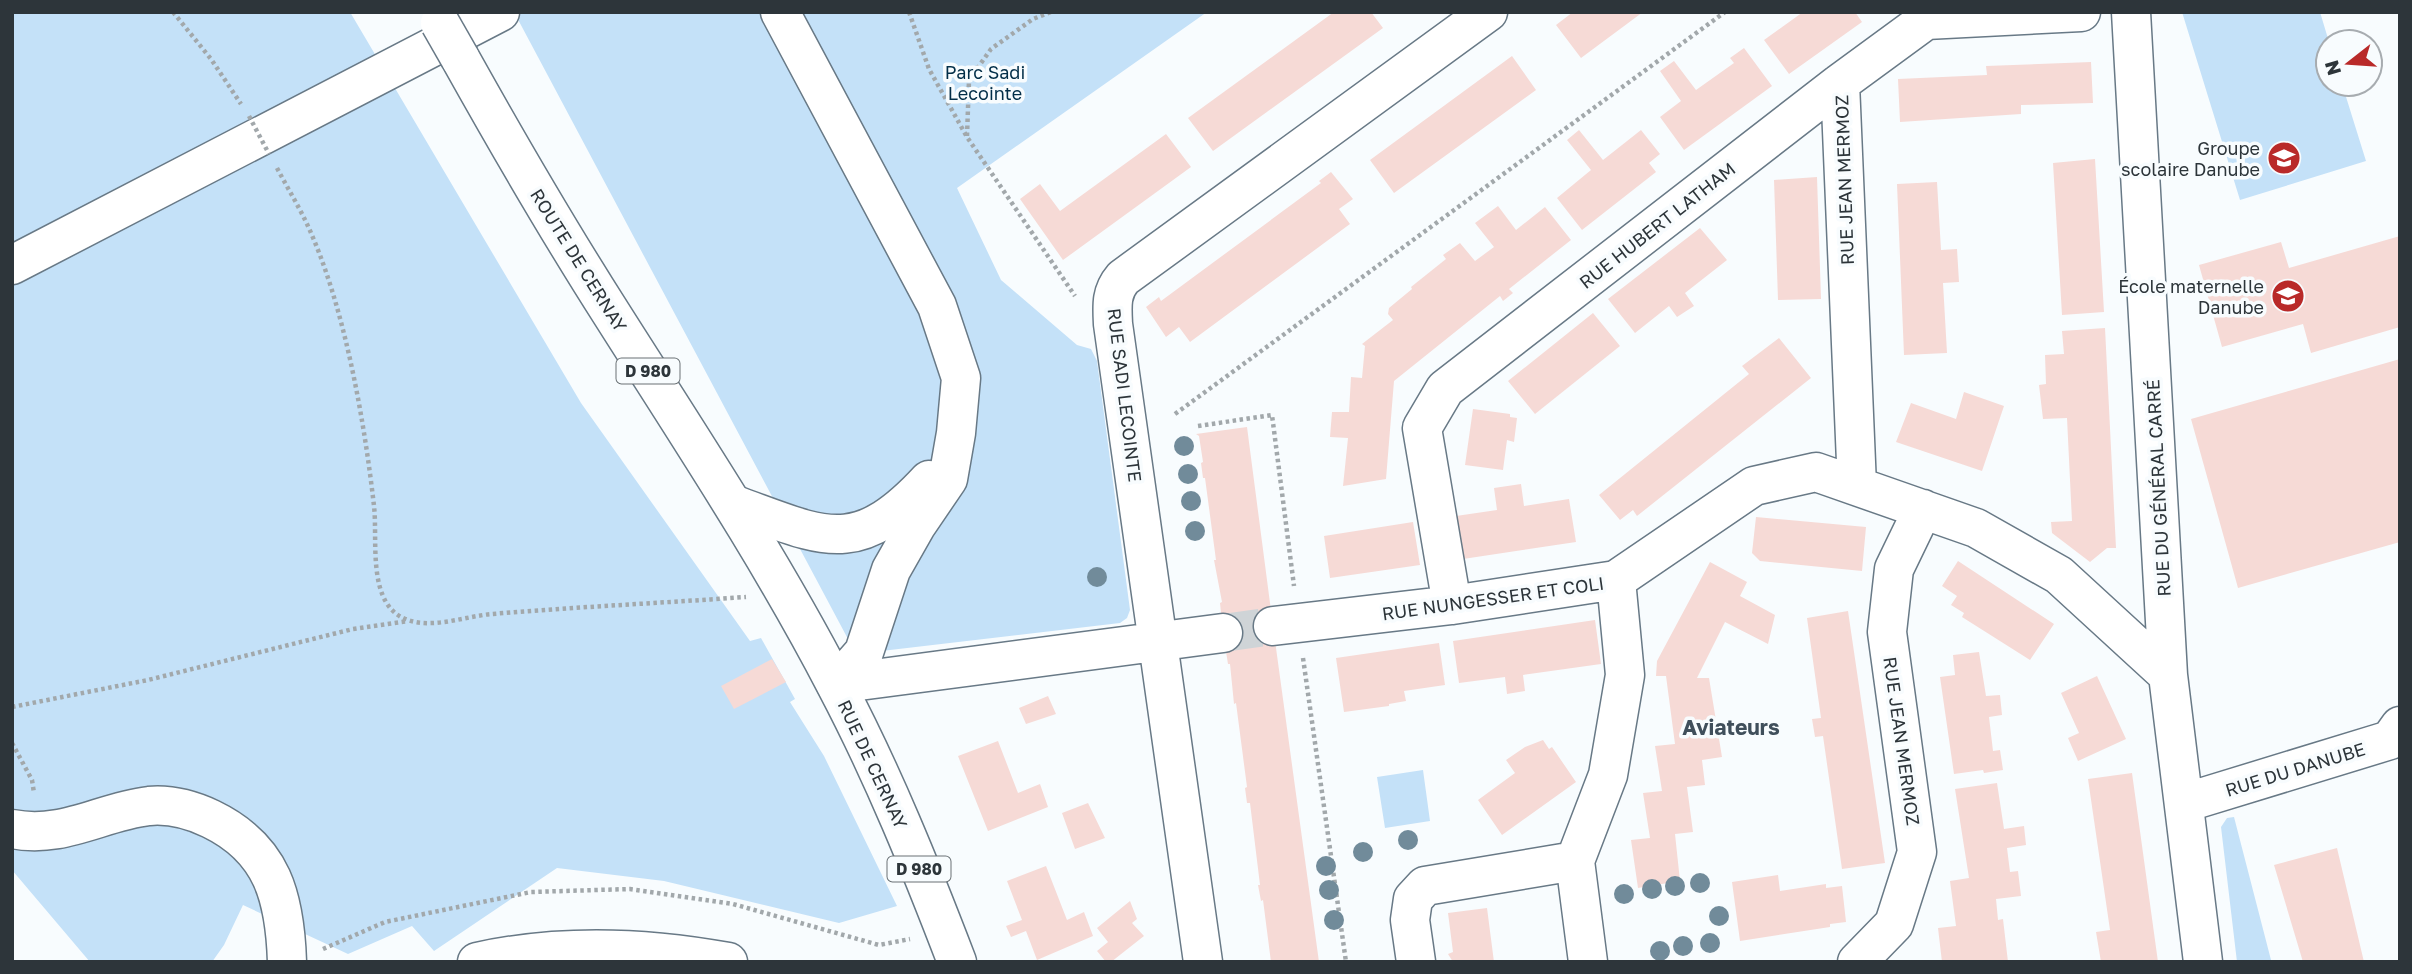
<svg xmlns="http://www.w3.org/2000/svg" width="2412" height="974" font-family="'Golos Text',sans-serif">
<style>
.green{fill:#c4e1f8}
.building{fill:#f6dad6}
.lines{fill:none;stroke-linecap:round;stroke-linejoin:round}
.minor-tunnel{stroke:#cfd4d7;stroke-width:38;stroke-dasharray:38 19;stroke-linecap:butt}
.minor-casing{stroke:#687986;stroke-width:41}
.major-casing{stroke:#687986;stroke-width:41}
.path{stroke:#a2a8ab;stroke-width:4.5;stroke-dasharray:3.5 3.5;stroke-linecap:butt}
.minor{stroke:#fff;stroke-width:38}
.major{stroke:#fff;stroke-width:38}
.major-bridge-casing{stroke:#687986;stroke-width:41;stroke-linecap:butt}
.path-bridge{stroke:#a2a8ab;stroke-width:4.5;stroke-dasharray:3.5 3.5;stroke-linecap:butt}
.major-bridge{stroke:#fff;stroke-width:38}
.tree{fill:#718b9a}
.labels{text-anchor:middle;dominant-baseline:central;stroke-width:7;stroke-linejoin:round;paint-order:stroke}
.shield{fill:#f8fcfe;stroke:#6a7175;stroke-width:2}
.shield-label{font-size:16px;font-weight:bold;fill:#2d353a}
.park-label{font-size:18px;fill:#022e48;stroke:#f8fcfe}
.poi-label{font-size:18px;fill:#2d353a;stroke:#f8fcfe;text-anchor:end}
.street-label{font-size:18px;fill:#2d353a;stroke:#f8fcfe}
.quarter-label{font-size:21px;font-weight:bold;fill:#404f5b;stroke:#f8fcfe}
</style>
<rect width="100%" height="100%" fill="#f8fcfe"/>
<path class="green" d="M12 12H350L581 403 750 641 761 638 795 699 790 702 824 756 897 906 839 923 664 881 557 868 434 951 412 926 348 954 243 905 224 945 212 962H90L12 870Z
M514 12H1207L957 188 1001 280 1077 345 1091 349 1097 361 1130 610 1127 618 1120 623 873 652 848 639Z
M2182 12H2320L2329 42 2328 84H2342L2366 161 2240 200Z
M1423 770 1430 821 1385 828 1377 777Z
M2234 817 2271 960 2237 962 2221 827 2227 818Z"/>
<path class="building" d="M1334 12H1371L1383 28 1213 151 1188 118Z
M1573 12H1643L1581 58 1556 25Z
M1803 12H1855L1862 22 1789 74 1764 40Z
M1744 48 1772 86 1684 150 1660 117 1681 101 1660 71 1674 61 1696 90 1734 63 1730 58Z
M1512 56 1536 90 1394 193 1370 160Z
M2091 62 2093 103 2021 105V114L1900 122 1898 79 1987 75 1986 66Z
M1579 130 1603 160 1641 130 1660 154 1649 163 1656 172 1582 230 1557 198 1591 170 1567 140Z
M1166 134 1191 167 1063 260 1020 199 1040 184 1060 211Z
M2095 159 2104 312 2062 315 2053 163Z
M1331 172 1353 199 1339 209 1350 224 1190 342 1179 327 1166 337 1146 307 1159 297 1161 301 1321 183 1319 181Z
M1817 177 1821 299 1778 300 1774 180Z
M1937 182 1941 250 1957 249 1959 282 1943 283 1947 353 1904 355 1897 184Z
M1498 206 1516 230 1545 207 1571 240 1509 289 1513 293 1503 301 1500 296 1394 381 1386 479 1343 486 1348 438 1330 437 1332 412H1349L1351 377 1362 378 1365 346 1362 344 1393 320 1388 314 1389 308 1412 289 1411 287 1446 259 1443 255 1460 243 1475 261 1494 247 1475 223Z
M1700 228 1727 260 1685 293 1694 306 1677 317 1669 306 1635 333 1608 299Z
M2400 236V327L2311 353 2303 324 2222 347 2199 265 2281 242 2289 268Z
M1593 313 1620 346 1535 414 1508 381Z
M2105 328 2116 548H2107L2090 562 2052 533 2051 522 2072 521 2067 418 2043 419 2039 385 2046 384 2045 355 2064 354 2062 331Z
M1779 338 1811 378 1637 516 1633 510 1620 520 1599 495 1749 374 1742 366Z
M2400 359V542L2238 588 2191 419Z
M1964 392 2004 406 1982 471 1896 442 1911 403 1956 419Z
M1473 409 1510 414V417L1517 418 1514 442 1507 440 1503 470 1465 465Z
M1247 427 1273 626 1319 962H1271L1263 900 1261 901 1258 885H1260L1250 803H1247L1245 788 1247 787 1236 703 1234 704 1230 664H1228L1223 633 1220 603 1222 602 1214 560H1216L1205 478H1203L1201 463 1203 462 1199 436 1196 434Z
M1521 484 1524 506 1569 499 1576 542 1463 559 1456 516 1497 510 1494 488Z
M1756 517 1866 527 1862 571 1760 561 1752 553Z
M1413 522 1420 565 1330 578 1324 536Z
M1958 561 2054 624 2030 660 1962 617 1964 613 1951 605 1957 596 1942 586Z
M1710 562 1747 582 1740 596 1775 615 1768 644 1725 622 1697 678H1709L1722 757 1702 760 1705 785 1687 787 1693 832 1675 834 1680 881 1638 888 1631 840 1650 838 1643 793 1662 791 1655 746 1675 744 1666 676H1656L1657 661Z
M1848 611 1885 863 1842 869 1823 736 1815 737 1812 719 1821 718 1807 618Z
M1595 620 1601 664 1523 675 1525 691 1507 694 1505 677 1459 683 1453 641Z
M1439 643 1445 685 1404 691 1406 701 1389 704V706L1344 712 1336 658Z
M1979 652 1986 696 2000 695 2002 715 1989 717 1993 751 2000 750 2003 770 1984 773 1983 770 1954 774 1940 677 1955 675 1953 655Z
M772 659 786 682 734 709 721 686Z
M2097 676 2126 739 2078 761 2068 738 2079 733 2061 693Z
M1048 696 1056 714 1026 724 1019 708Z
M1543 740 1549 749 1552 747 1576 782 1502 835 1478 800 1515 773 1506 760 1525 747Z
M998 741 1018 793 1040 784 1048 807 988 831 958 756Z
M2132 773 2158 962H2101L2096 932 2110 930 2088 779Z
M1997 783 2004 829 2024 826 2026 845 2007 848 2010 872 2018 871 2021 896 1996 899 1998 920 2003 919 2008 962H1942L1938 928 1956 926 1950 881 1969 878 1955 789Z
M1088 803 1105 838 1075 849 1062 813Z
M2337 848 2364 962H2303L2274 865Z
M1046 866 1067 920 1084 912 1093 936 1037 960 1026 931 1011 937 1006 926 1022 920 1007 881Z
M1778 875 1780 891 1826 884V888L1842 886 1846 922 1830 924V927L1740 941 1732 882Z
M1130 901 1137 919 1132 923 1144 936 1111 962H1106L1097 951 1108 942 1097 928Z
M1487 908 1494 962H1453L1448 954 1453 952 1448 913Z"/>
<g class="lines">
<path class="minor-tunnel" d="M1223 633 1273 626"/>
<defs>
<path id="minor" d="M780 12 937 306 961 378 956 433 948 479 916 526 891 570 864 652 836 684
M2131 12 2168 675 2203 962
M1840 83 1857 486
M12 265 500 12
M735 505C824 537 856 559 929 480
M1452 605 1422 428 1445 389 1840 83 1926 20 2081 12
M1273 626 1452 605 1616 580 1754 486 1816 472 1976 528 2059 575 2168 675
M836 684 1223 633
M2184 803 2390 740 2400 726
M12 829C63 839 100 812 149 806 171 804 192 810 211 819 273 849 285 898 287 962
M477 962C558 944 646 947 728 962
M1203 962 1113 324C1112 305 1111 292 1123 278L1488 12
M1416 962 1410 920 1413 899 1425 886 1575 861
M1588 962 1575 861 1608 775 1625 675 1616 580
M1857 962 1894 924 1917 852 1887 632 1894 569 1923 509"/>
<path id="major" d="M460 58C508 144 558 230 611 313 689 436 769 556 836 685 883 774 921 868 957 962"/>
</defs>
<use href="#minor" class="minor-casing"/>
<use href="#major" class="major-casing"/>
<path class="path" d="M173 12 211 59 241 104
M909 12 929 69 967 137 1075 296
M967 136 969 80 991 49 1033 19 1051 12
M277 168C287 187 298 205 307 224 344 304 364 418 374 506 378 541 366 606 408 620 434 629 466 616 492 614 576 607 661 603 746 597
M1175 414 1725 12
M1198 426 1272 415 1294 586
M1303 658 1346 962
M12 707 148 680 353 629 408 621
M12 743 32 780 34 793
M323 949 385 922 531 892 630 889 733 904 879 945 910 939"/>
<use href="#minor" class="minor"/>
<use href="#major" class="major"/>
<defs>
<path id="major-bridge" d="M440 23 460 58"/>
</defs>
<use href="#major-bridge" class="major-bridge-casing"/>
<path class="path-bridge" d="M249 116 269 154"/>
<use href="#major-bridge" class="major-bridge"/>
</g>
<g class="tree">
<circle cx="1184" cy="446" r="10"/>
<circle cx="1188" cy="474" r="10"/>
<circle cx="1191" cy="501" r="10"/>
<circle cx="1195" cy="531" r="10"/>
<circle cx="1097" cy="577" r="10"/>
<circle cx="1408" cy="840" r="10"/>
<circle cx="1363" cy="852" r="10"/>
<circle cx="1326" cy="866" r="10"/>
<circle cx="1700" cy="883" r="10"/>
<circle cx="1675" cy="886" r="10"/>
<circle cx="1652" cy="889" r="10"/>
<circle cx="1329" cy="890" r="10"/>
<circle cx="1624" cy="894" r="10"/>
<circle cx="1719" cy="916" r="10"/>
<circle cx="1334" cy="920" r="10"/>
<circle cx="1710" cy="943" r="10"/>
<circle cx="1683" cy="946" r="10"/>
<circle cx="1660" cy="951" r="10"/>
</g>
<defs>
<symbol id="school-disc" viewBox="-11 -11 22 22"><circle r="9.5" fill="#b92a29" stroke="#f8fcfe"/><path d="M0-5L7-2L0 1L-7-2ZM-4 1L0 2.5L4 1V4Q0 6-4 4Z" fill="#fff"/></symbol>
</defs>
<g fill-rule="evenodd">
<use href="#school-disc" x="2265" y="139" width="38" height="38"/>
<use href="#school-disc" x="2269" y="277" width="38" height="38"/>
</g>
<g class="labels">
<g class="shield">
<rect x="616.5" y="358.5" width="63" height="25" rx="5"/>
<rect x="887.5" y="856.5" width="63" height="25" rx="5"/>
</g>
<g class="shield-label">
<text x="648" y="371">D 980</text>
<text x="919" y="869">D 980</text>
</g>
<g class="park-label">
<text x="985" y="72">Parc Sadi<tspan x="985" dy="21">Lecointe</tspan></text>
</g>
<g class="poi-label">
<text x="2260" y="148">Groupe<tspan x="2260" dy="21">scolaire Danube</tspan></text>
<text x="2264" y="286">École maternelle<tspan x="2264" dy="21">Danube</tspan></text>
</g>
<g class="street-label">
<text transform="translate(1844 180) rotate(-92)">RUE JEAN MERMOZ</text>
<text transform="translate(1657 225) rotate(-38)">RUE HUBERT LATHAM</text>
<text transform="translate(579 260) rotate(58)">ROUTE DE CERNAY</text>
<text transform="translate(1125 395) rotate(83)">RUE SADI LECOINTE</text>
<text transform="translate(2158 488) rotate(-93)">RUE DU GÉNÉRAL CARRÉ</text>
<text transform="translate(1493 598) rotate(-8)">RUE NUNGESSER ET COLI</text>
<text transform="translate(1902 741) rotate(82)">RUE JEAN MERMOZ</text>
<text transform="translate(873 764) rotate(65)">RUE DE CERNAY</text>
<text transform="translate(2295 769) rotate(-17)">RUE DU DANUBE</text>
</g>
<g class="quarter-label">
<text x="1731" y="727">Aviateurs</text>
</g>
</g>
<rect width="2412" height="974" fill="none" stroke="#2d353a" stroke-width="28"/>
<g transform="translate(2349 63) rotate(253)"><circle r="33" fill="#f8fcfe" stroke="#a7acb0" stroke-width="2"/>
<path d="M0-5L12 26L0 18L-12 26Z" fill="#b92a29"/>
<text y="-10" font-size="19" font-weight="bold" text-anchor="middle" fill="#2d353a">N</text>
</g>
</svg>
